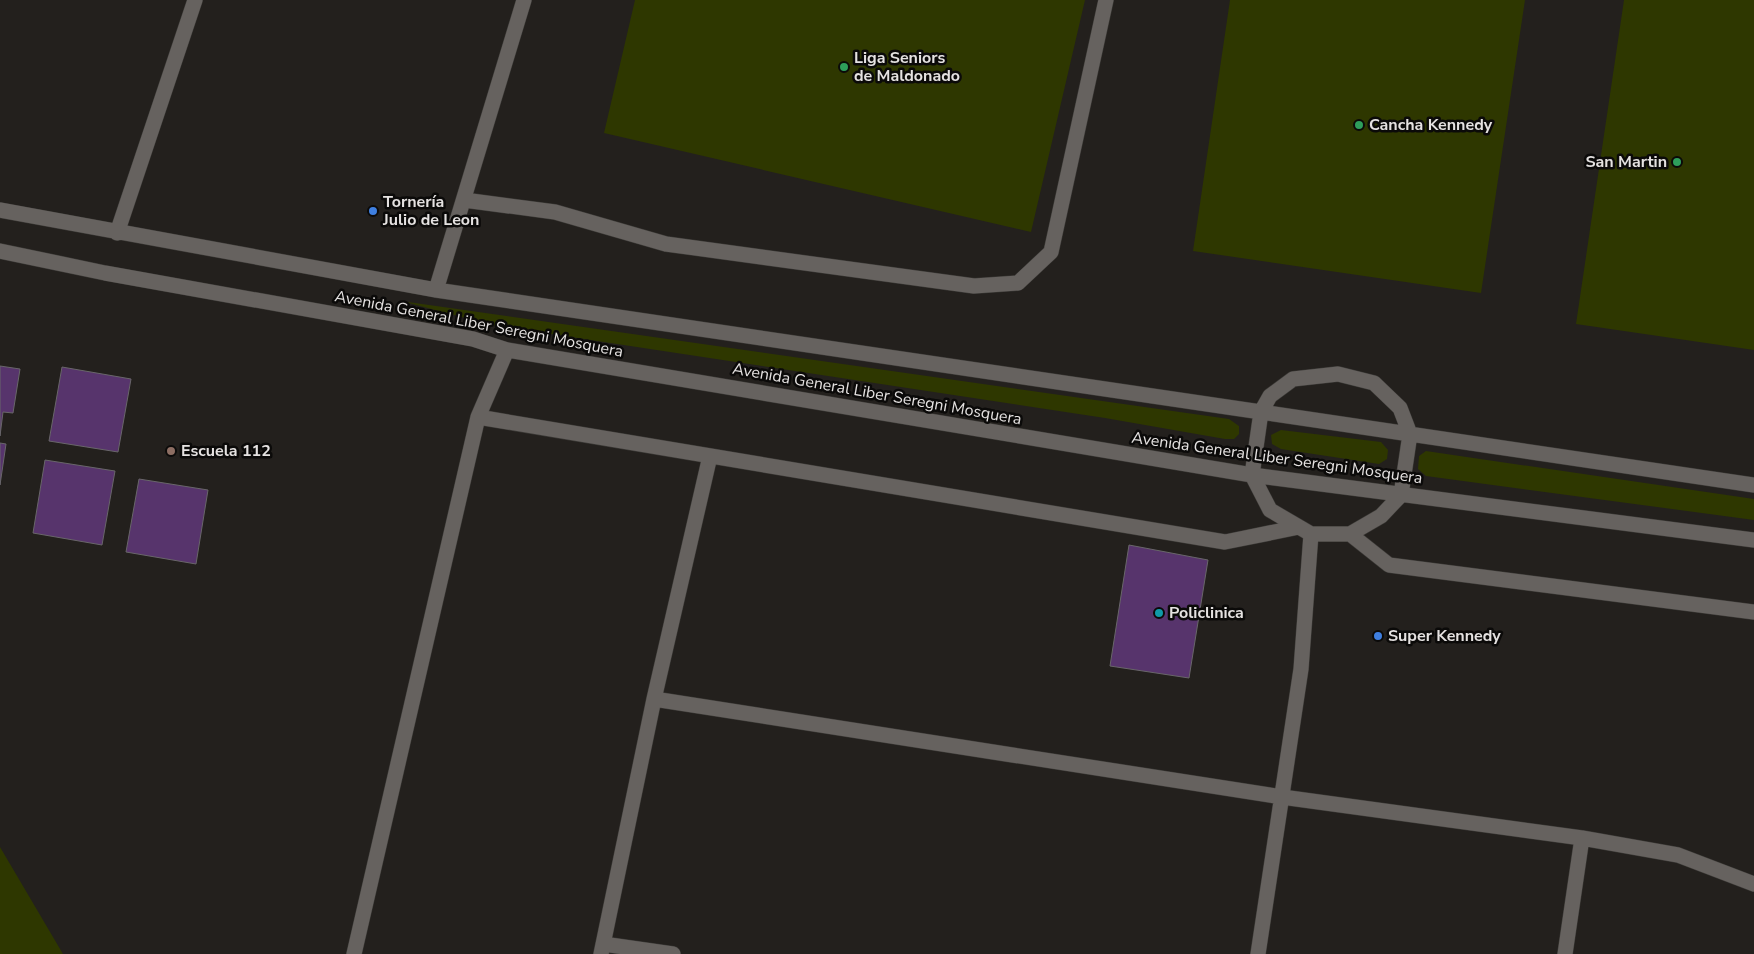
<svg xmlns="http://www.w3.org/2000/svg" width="1754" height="954" font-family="'Nunito Sans',sans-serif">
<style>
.green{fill:#2e3700}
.building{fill:#57346c;stroke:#69666a}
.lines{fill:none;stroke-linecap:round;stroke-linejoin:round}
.minor-casing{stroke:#3c3a37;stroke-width:16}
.minor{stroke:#66625f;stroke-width:15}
.leisure-dot{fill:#2e9e5b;stroke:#0b0a09;stroke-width:2}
.shop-dot{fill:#3f7fe0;stroke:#0b0a09;stroke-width:2}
.education-dot{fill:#8d6e63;stroke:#0b0a09;stroke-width:2}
.culture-dot{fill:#0f9aa8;stroke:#0b0a09;stroke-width:2}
.labels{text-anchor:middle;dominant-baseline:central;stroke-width:5;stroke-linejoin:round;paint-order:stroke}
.poi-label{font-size:16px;font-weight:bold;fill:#e5e2e1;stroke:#0b0a09;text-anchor:start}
.street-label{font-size:16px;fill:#e5e2e1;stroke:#0b0a09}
</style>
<rect width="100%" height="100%" fill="#23201d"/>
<path class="green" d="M635 0H1085L1031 232 604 133Z
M1230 0H1525L1481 293 1193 251Z
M1624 0H1754V350L1576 324Z
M401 301 1229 419 1239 426V434L1234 439H1225L1105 418 492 325Z
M1281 430 1381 442 1388 450 1387 459 1379 464 1281 449 1272 444 1271 435Z
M1426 451 1754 499V520L1426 476 1418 469 1419 456Z
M0 847 63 954H0Z"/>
<path class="building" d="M0 366 20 369 13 413 3 412 0 436Z
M62 367 131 379 118 452 49 441Z
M0 443 6 444 0 485Z
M45 460 115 471 102 545 33 533Z
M139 479 208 490 196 564 126 552Z
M1129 545 1208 560 1189 678 1110 666Z"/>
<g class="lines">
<defs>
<path id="minor" d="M464 200 555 212 666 244 974 286 1018 283 1051 252 1106 0
M0 210 436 290 1754 485
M117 233 195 0
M0 251 105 273 473 339 507 350 1252 475 1754 540
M436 290 524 0
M1338 374 1374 383 1400 408 1410 434 1401 495 1381 516 1350 534H1311L1270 510 1252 475 1261 412 1270 396 1293 379Z
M478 417 1225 542 1299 527
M1350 534 1389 565 1754 612
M654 699 1282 797 1582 838 1678 855 1754 884
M603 944 673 954
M354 954 478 417 507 350
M601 954 654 699 710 456
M1258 954 1301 669 1311 534
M1565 954 1582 838"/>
</defs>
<use href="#minor" class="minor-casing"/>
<use href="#minor" class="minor"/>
</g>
<g class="leisure-dot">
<circle cx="844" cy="67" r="5"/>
<circle cx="1359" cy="125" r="5"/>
<circle cx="1677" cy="162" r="5"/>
</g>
<g class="shop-dot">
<circle cx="373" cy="211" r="5"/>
<circle cx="1378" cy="636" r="5"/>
</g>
<circle class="education-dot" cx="171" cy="451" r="5"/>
<circle class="culture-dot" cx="1159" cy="613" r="5"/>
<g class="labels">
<g class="poi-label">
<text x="854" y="58">Liga Seniors<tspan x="854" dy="18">de Maldonado</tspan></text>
<text x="1369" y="125">Cancha Kennedy</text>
<text x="1667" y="162" text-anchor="end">San Martin</text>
<text x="383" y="202">Tornería<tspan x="383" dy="18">Julio de Leon</tspan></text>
<text x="181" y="451">Escuela 112</text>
<text x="1169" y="613">Policlinica</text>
<text x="1388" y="636">Super Kennedy</text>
</g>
<g class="street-label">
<text transform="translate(479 324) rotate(11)">Avenida General Liber Seregni Mosquera</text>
<text transform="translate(877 394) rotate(10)">Avenida General Liber Seregni Mosquera</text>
<text transform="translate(1277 458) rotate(8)">Avenida General Liber Seregni Mosquera</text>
</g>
</g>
</svg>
